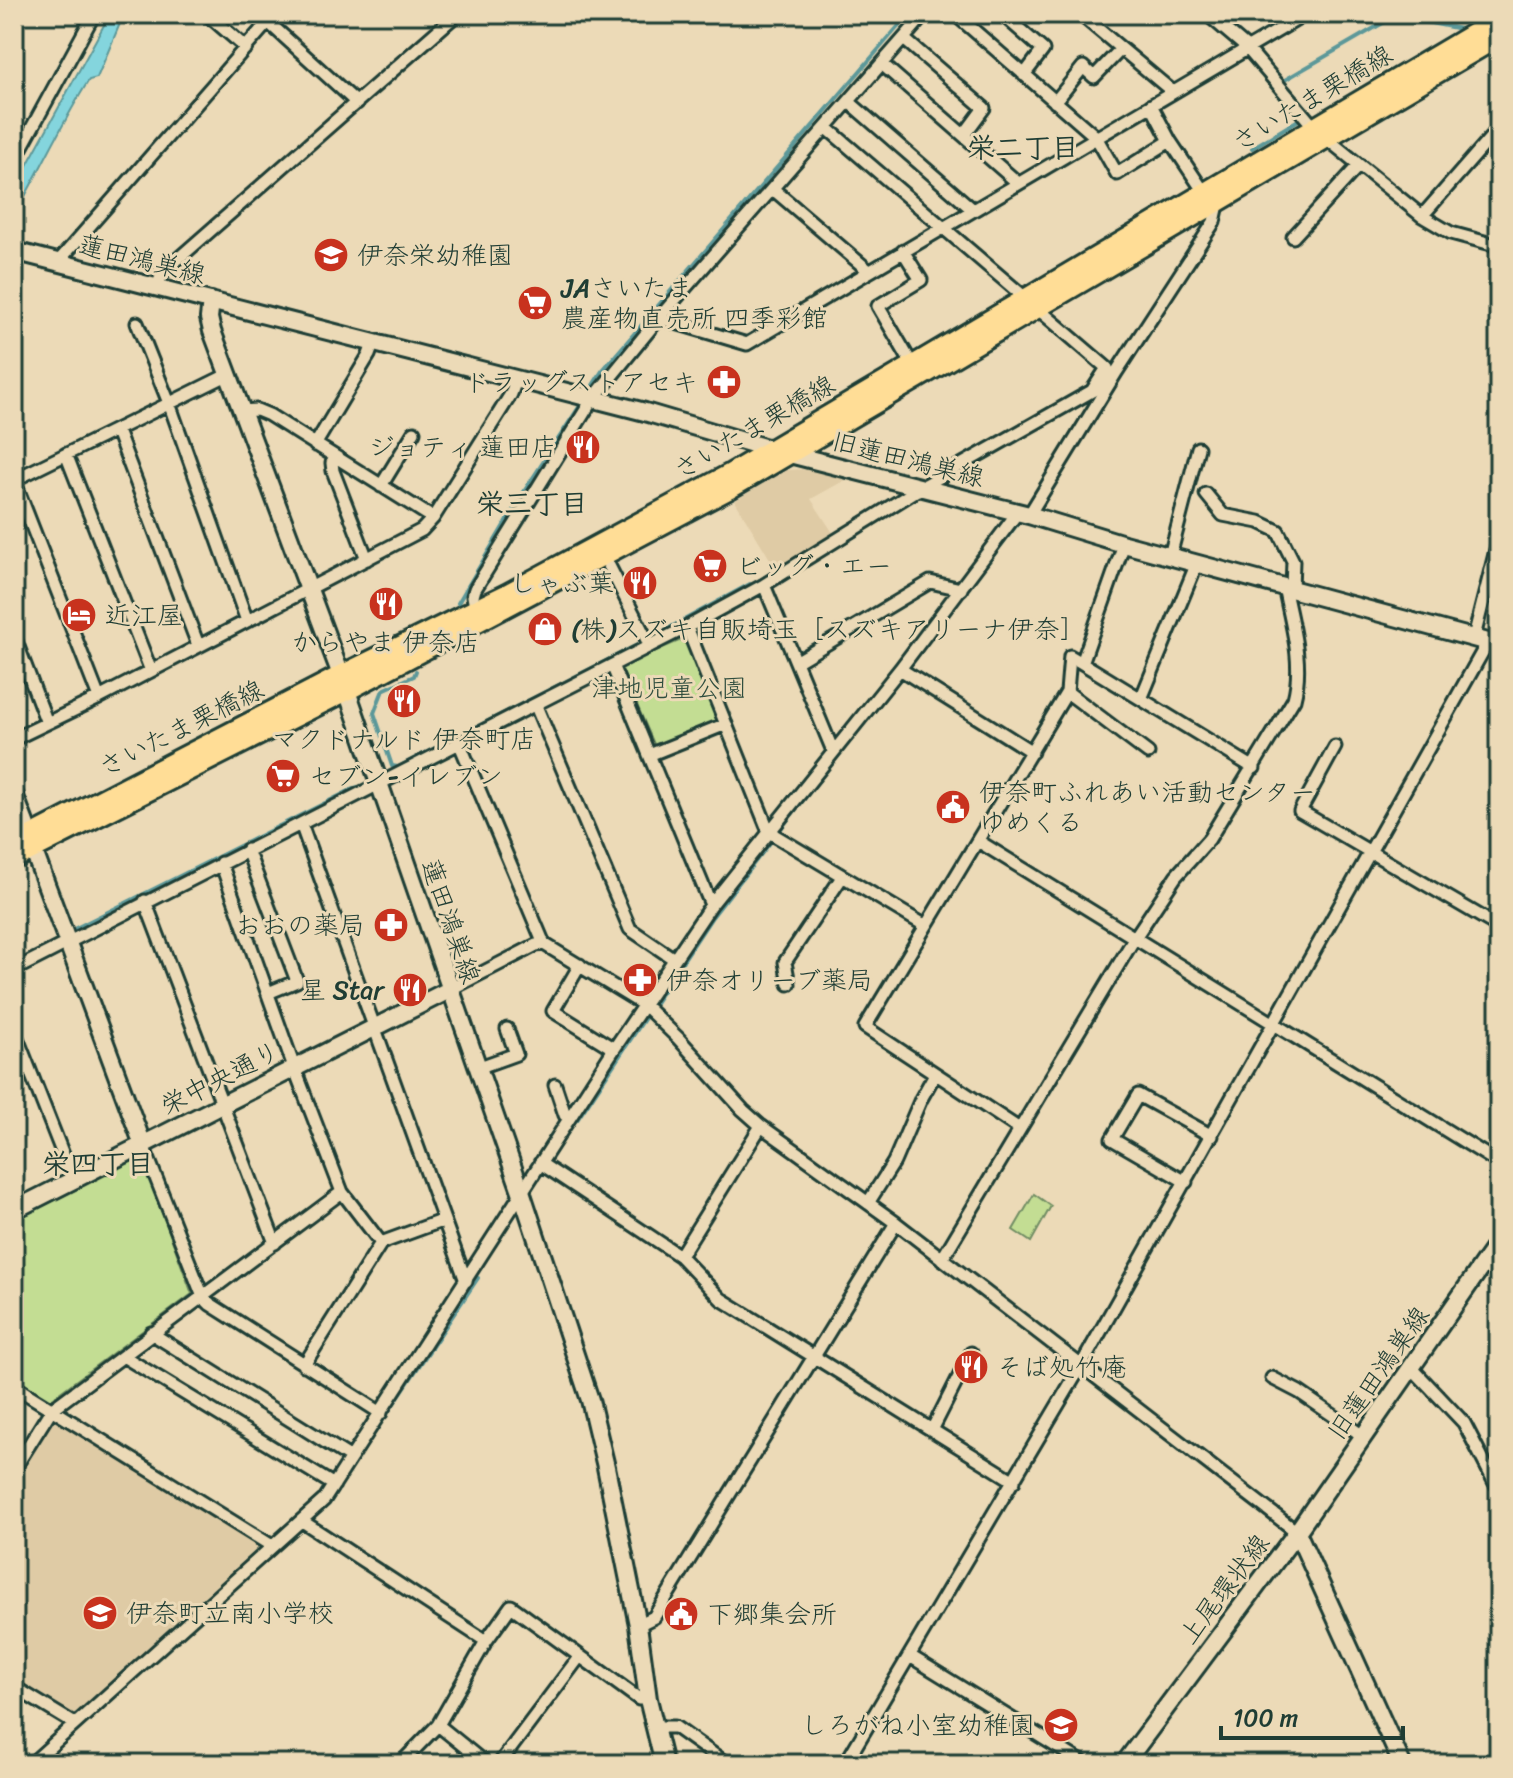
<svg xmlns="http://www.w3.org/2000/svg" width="1513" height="1778" font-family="Sriracha,'Klee One',sans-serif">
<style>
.built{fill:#dfcba5}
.green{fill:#c3dd93;stroke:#718d64;stroke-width:2}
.water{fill:#84d5dd;stroke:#5c9899;stroke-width:2}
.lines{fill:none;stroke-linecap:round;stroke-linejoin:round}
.stream{stroke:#5c9899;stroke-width:4}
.street-casing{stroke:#1f3d34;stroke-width:17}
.secondary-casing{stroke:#1f3d34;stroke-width:22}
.primary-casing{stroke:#1f3d34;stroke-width:24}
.street{stroke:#ecdab7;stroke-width:11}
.secondary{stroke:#ecdab7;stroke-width:16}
.primary{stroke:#ffdd96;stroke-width:18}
.labels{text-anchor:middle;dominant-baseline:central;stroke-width:6;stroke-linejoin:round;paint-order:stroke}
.street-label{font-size:26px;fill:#1f3d34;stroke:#ecdab7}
.poi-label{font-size:26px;fill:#1f3d34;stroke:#ecdab7;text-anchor:start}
.park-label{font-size:26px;fill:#2f4d3e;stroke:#ecdab7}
.neighbourhood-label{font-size:28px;font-weight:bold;fill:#1f3d34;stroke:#ecdab7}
</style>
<rect width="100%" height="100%" fill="#ecdab7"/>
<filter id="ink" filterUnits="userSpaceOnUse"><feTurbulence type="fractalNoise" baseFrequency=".0125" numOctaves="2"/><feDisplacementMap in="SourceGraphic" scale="16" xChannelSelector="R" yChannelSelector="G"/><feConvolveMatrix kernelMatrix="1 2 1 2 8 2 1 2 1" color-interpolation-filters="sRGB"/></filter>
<g filter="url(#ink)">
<path class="built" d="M808 469 847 479 811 499 835 536 776 569 735 501 783 470Z
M51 1421H57L260 1546 72 1716 14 1680V1483Z"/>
<path class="green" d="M686 638 722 723 657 751 620 666Z
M137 1158 143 1161 192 1294 47 1402 14 1380V1221Z
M1034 1194 1051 1206 1031 1242 1013 1230Z"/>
<path class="water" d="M110 14H124L97 78 89 80C61 124 40 171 14 216V189Z"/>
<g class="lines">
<path class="stream" d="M1296 98 1283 81 1395 16 1461 29
M1252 148 1305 116
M1246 196 1332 146
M1159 296 1211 216
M588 393 602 371 909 14
M458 603 525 490 583 401
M945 618 1022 518
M651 638 750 584
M416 671 414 676 383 690 374 713 392 766 398 767 643 642
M74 929 357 787
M577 1120 712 917 846 745
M346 1475 478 1278
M39 1764 242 1581"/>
<defs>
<path id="street" d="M207 14 246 48
M955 14 1096 137 1117 174 1170 141 1151 105
M1002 14 1043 50 1024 75
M1080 14 1173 92
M1207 14 1247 48 1314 127
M268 22 357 103
M904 39 984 108 964 135
M882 64 1018 183
M849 102 972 209
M1055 102 1083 67 1094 77 1121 49
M1326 138 1422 216 1451 233 1499 246
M1170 141 1204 192
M14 161 94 14
M773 189 869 271
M1422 216 1499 128
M1293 237 1359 165
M903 251 921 280 878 306 916 371
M58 262 275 14
M157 288 162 273 457 14
M659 318 747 344 1306 14
M137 323 169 403 247 621
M241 411 257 410 269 415 433 518
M117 431 198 645
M315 445 369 355 373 344
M66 454 151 671
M336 458 332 463 333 471 367 559
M14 480 227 375
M14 480 99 698
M381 486 414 432
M1206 494 1223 515 1259 522 1278 531 1293 561 1292 588
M1029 515 1117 371 1214 222 1219 200
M604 556 650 646
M1170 556 1198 448
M764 585 833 751
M475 607 473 596 475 589 592 400 659 318 925 14
M687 627 769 832 926 926
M14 636 47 723
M1474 637 1499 538
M796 662 930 582 961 589
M1082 663 1254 768
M612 665 711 905
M900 669 1032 752
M1067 692 1148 753
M1141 699 1197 563
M536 706 630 929 674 959
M14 739 99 698 422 530 433 518 511 394 516 380
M459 742 544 944 644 1005 678 1038 743 1110 761 1126 896 1223 1297 1532
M1335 747 1300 811 1499 927
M649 755 726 724
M301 824 466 1281
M978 841 1499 1163
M247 850 297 981 268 993
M221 863 294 1067 342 1192 381 1243
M145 901 275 1243
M580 965 553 1011 614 1049
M14 970 687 627 764 585 922 487 1092 391 1107 368 827 128
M789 984 785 962 842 877
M449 990 536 945 544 944
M14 1030 73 1180
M477 1068 516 1054 507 1029
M555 1085 565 1115 569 1117
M1018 1128 865 1027 1067 692 1070 656 1082 663 1124 544
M143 1145 203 1297 210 1304 381 1413
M540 1163 680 1256 721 1299 1014 1481
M1186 1182 1112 1139 1138 1095 1212 1136
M868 1203 894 1162 921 1099 935 1074
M680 1256 761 1126
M942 1259 1134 939 1176 876 1209 839 1294 699C1304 662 1291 623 1284 586
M151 1333 351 1458
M123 1356 334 1485
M304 1365 381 1243 444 1220
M1411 1367 1464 1423 1495 1483 1499 1477
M1272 1378 1299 1392 1363 1436
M14 1386 272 1546
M932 1430 971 1353
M14 1469 51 1410 342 1192
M302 1521 486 1641
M638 1625 654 1617 896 1223
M910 1656 1085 1764
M14 1687 75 1724
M438 1725 486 1764
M654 1727H675L727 1764
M31 1764 324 1500 614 1049 711 905 900 669 1018 512
M400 1764 438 1725 486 1641 511 1606 639 1699H648
M499 1764 580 1656
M845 1764 1081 1366 1488 642"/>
<path id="secondary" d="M14 251 645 412 770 449 1029 515 1124 544 1499 645
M211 301 209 318 212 331 347 691 522 1194 590 1400 606 1467 638 1625 648 1699 664 1764
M14 794 30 836
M33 849 143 1145
M14 1210 449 990
M1297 1532 1402 1764
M1124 1764 1297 1532 1499 1241"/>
<path id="primary" d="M14 844 341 675 506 594 729 474 1499 18
M14 859 347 691 730 489 1499 37"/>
</defs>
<use href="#street" class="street-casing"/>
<use href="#secondary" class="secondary-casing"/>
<use href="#primary" class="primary-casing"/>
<use href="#street" class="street"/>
<use href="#secondary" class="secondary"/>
<use href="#primary" class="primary"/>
</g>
</g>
<defs>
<symbol id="school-disc" viewBox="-11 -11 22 22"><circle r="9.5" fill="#c8321e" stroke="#ecdab7"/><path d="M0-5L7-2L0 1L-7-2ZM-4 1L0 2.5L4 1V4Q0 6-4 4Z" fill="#fff"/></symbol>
<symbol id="supermarket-disc" viewBox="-11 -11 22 22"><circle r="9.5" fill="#c8321e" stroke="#ecdab7"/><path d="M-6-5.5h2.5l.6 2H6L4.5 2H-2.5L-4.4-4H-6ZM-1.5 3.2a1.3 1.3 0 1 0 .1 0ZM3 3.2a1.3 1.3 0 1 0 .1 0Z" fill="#fff"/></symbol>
<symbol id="pharmacy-disc" viewBox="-11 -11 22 22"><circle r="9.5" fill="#c8321e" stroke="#ecdab7"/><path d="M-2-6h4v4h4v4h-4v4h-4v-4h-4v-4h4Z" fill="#fff"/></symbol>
<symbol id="restaurant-disc" viewBox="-11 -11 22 22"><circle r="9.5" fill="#c8321e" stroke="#ecdab7"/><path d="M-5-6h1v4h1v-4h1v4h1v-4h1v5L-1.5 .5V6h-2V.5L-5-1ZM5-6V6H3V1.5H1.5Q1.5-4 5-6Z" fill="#fff"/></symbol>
<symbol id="hotel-disc" viewBox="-11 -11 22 22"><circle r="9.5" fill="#c8321e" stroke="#ecdab7"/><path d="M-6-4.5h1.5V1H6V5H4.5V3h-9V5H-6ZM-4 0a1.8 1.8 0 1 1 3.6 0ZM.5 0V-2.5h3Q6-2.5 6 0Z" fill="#fff"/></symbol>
<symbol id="shop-disc" viewBox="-11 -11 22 22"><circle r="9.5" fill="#c8321e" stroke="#ecdab7"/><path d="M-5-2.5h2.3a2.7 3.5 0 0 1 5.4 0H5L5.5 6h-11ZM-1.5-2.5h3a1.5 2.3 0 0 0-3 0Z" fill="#fff"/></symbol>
<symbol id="civic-disc" viewBox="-11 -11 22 22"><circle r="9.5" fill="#c8321e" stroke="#ecdab7"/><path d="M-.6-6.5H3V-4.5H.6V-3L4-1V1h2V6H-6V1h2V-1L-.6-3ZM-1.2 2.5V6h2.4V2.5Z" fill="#fff"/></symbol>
</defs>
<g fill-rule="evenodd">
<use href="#school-disc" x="311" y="235" width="40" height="40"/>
<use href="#supermarket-disc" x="515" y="283" width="40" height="40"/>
<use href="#pharmacy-disc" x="704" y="362" width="40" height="40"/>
<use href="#restaurant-disc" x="563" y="427" width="40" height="40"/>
<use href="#supermarket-disc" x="690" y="546" width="40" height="40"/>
<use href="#restaurant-disc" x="620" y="563" width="40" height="40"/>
<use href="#restaurant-disc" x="366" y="584" width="40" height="40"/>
<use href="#hotel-disc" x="59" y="595" width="40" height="40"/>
<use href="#shop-disc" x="525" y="609" width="40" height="40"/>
<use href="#restaurant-disc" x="384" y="681" width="40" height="40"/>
<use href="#supermarket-disc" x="263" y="756" width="40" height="40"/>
<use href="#civic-disc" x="933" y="787" width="40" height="40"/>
<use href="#pharmacy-disc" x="371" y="905" width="40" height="40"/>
<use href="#pharmacy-disc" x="620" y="960" width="40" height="40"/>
<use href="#restaurant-disc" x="390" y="970" width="40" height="40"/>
<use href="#restaurant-disc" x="951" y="1347" width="40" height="40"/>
<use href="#school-disc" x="80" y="1593" width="40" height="40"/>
<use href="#civic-disc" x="661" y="1594" width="40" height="40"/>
<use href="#school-disc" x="1041" y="1705" width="40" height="40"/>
</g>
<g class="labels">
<g class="street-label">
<text transform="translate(1312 98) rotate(-31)">さいたま栗橋線</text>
<text transform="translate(142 259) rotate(14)">蓮田鴻巣線</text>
<text transform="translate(754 427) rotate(-30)">さいたま栗橋線</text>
<text transform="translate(908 459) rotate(14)">旧蓮田鴻巣線</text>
<text transform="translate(181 728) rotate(-27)">さいたま栗橋線</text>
<text transform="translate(451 921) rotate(71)">蓮田鴻巣線</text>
<text transform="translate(220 1078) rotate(-27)">栄中央通り</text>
<text transform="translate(1378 1373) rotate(-55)">旧蓮田鴻巣線</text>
<text transform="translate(1224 1589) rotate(-53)">上尾環状線</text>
</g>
<g class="poi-label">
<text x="357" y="255">伊奈栄幼稚園</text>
<text x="561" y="288">JAさいたま<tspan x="561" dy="30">農産物直売所 四季彩館</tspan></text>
<text x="698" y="382" text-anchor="end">ドラッグストアセキ</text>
<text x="557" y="447" text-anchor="end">ジョティ 蓮田店</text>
<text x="736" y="566">ビッグ・エー</text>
<text x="614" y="583" text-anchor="end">しゃぶ葉</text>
<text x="105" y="615">近江屋</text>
<text x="571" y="629">(株)スズキ自販埼玉［スズキアリーナ伊奈］</text>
<text x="386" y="642" text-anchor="middle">からやま 伊奈店</text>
<text x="404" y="739" text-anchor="middle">マクドナルド 伊奈町店</text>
<text x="309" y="776">セブン-イレブン</text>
<text x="979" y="792">伊奈町ふれあい活動センター<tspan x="979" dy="30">ゆめくる</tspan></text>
<text x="365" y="925" text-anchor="end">おおの薬局</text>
<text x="666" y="980">伊奈オリーブ薬局</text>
<text x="384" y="990" text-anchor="end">星 Star</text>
<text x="997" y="1367">そば処竹庵</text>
<text x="126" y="1613">伊奈町立南小学校</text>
<text x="707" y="1614">下郷集会所</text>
<text x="1035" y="1725" text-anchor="end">しろがね小室幼稚園</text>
</g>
<g class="park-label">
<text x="669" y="688">津地児童公園</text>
</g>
<g class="neighbourhood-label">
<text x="1023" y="147">栄二丁目</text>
<text x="532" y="503">栄三丁目</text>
<text x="98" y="1163">栄四丁目</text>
</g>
</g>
<rect width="1513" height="1778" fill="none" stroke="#ecdab7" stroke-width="48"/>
<rect x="24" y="24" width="1465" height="1730" fill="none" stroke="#1f3d34" stroke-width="3" filter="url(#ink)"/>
<path d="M1221 1726v12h182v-12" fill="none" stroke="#1f3d34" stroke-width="4"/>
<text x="1233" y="1726" font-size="24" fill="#1f3d34" stroke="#ecdab7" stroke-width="6" paint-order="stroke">100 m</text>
</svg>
